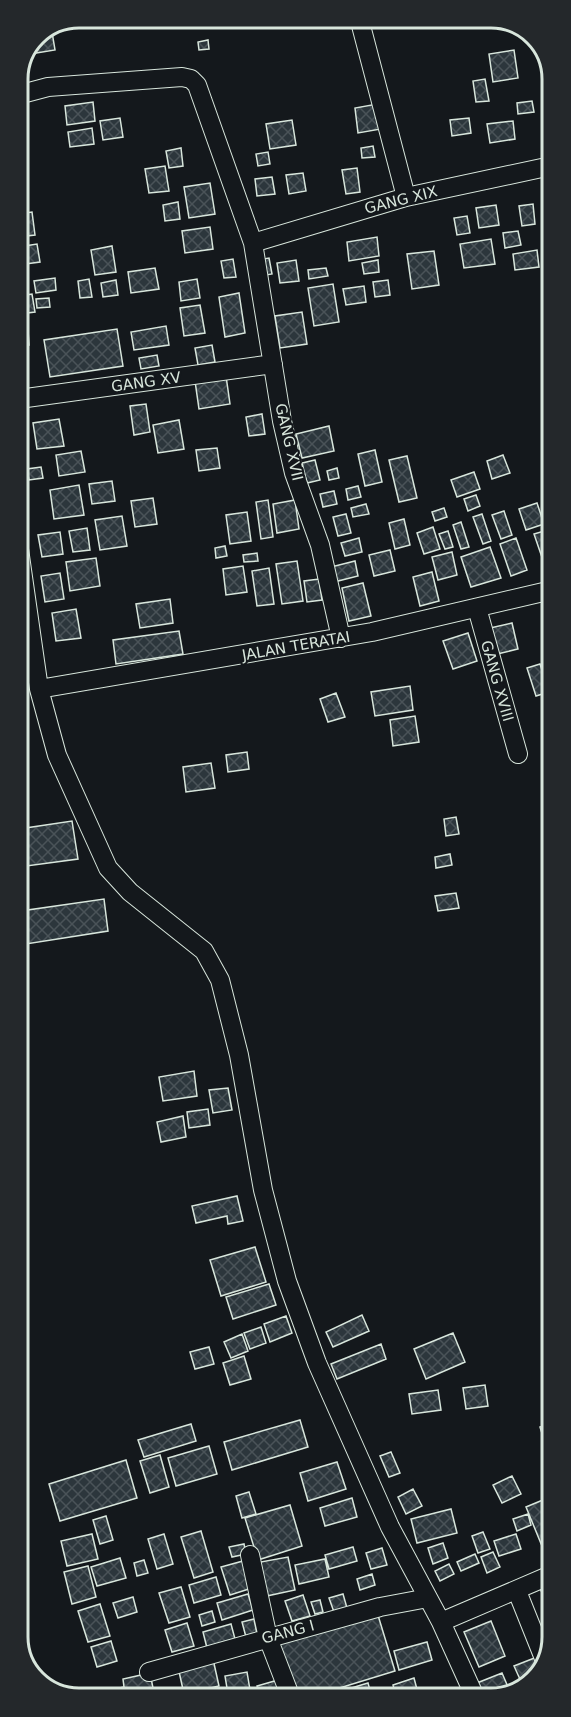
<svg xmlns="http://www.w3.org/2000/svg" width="571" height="1717" font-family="'DejaVu Sans',sans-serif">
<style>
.building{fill:url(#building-cross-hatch);stroke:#d8e6dc;stroke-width:1.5}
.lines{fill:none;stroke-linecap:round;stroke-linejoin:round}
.minor-casing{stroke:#d8e6dc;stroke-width:20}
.minor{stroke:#14181c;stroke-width:18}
.labels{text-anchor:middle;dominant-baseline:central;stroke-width:4.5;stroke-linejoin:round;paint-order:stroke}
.street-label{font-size:15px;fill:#d8e6dc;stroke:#14181c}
.rim{fill:none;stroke:#d8e6dc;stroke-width:3}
</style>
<defs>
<pattern id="building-cross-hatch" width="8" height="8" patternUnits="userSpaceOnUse" patternTransform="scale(1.5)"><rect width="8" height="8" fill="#2c363c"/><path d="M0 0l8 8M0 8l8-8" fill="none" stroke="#4a5358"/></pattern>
</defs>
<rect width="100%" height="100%" fill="#14181c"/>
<path class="building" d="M52 32 55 50 30 54 36 36Z
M208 40 209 49 199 50 198 42Z
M514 50 518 78 493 82 489 54Z
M485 79 489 101 476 102 473 81Z
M532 101 534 112 518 114 517 103Z
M93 102 95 121 67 125 65 106Z
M377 104 381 129 358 133 355 108Z
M120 118 123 137 103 140 100 121Z
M469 118 471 133 452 136 450 120Z
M292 120 296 145 270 149 266 124Z
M513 121 515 139 490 143 487 124Z
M92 128 94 144 70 147 68 132Z
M373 146 375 157 362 158 361 148Z
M181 148 183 166 169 168 166 151Z
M268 152 270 164 258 166 256 154Z
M165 166 169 191 149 193 145 169Z
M357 168 360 192 346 194 342 170Z
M303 173 306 191 289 194 286 175Z
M272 177 275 194 257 196 255 179Z
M210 183 215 214 189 218 184 187Z
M178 202 180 219 165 221 163 205Z
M533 204 535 224 522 226 519 206Z
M496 205 499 225 479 228 476 208Z
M32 212 35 235 18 237V214Z
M467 216 470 233 457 235 454 218Z
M210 227 213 249 185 253 182 231Z
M518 231 521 245 505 248 503 233Z
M377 237 379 256 349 261 347 242Z
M491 239 495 264 464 268 460 244Z
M37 244 40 262 18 265V247Z
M112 246 116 272 95 275 91 250Z
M537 250 539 267 515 270 513 254Z
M434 251 439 285 412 289 407 254Z
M269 258 272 274 266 275 263 259Z
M233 259 236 277 224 278 221 261Z
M296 260 299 281 280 283 277 263Z
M378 260 379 272 364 274 362 263Z
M155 268 159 289 131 293 128 272Z
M326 268 328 276 309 279 308 270Z
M55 278 56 290 36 293 34 281Z
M89 279 92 297 80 298 78 281Z
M197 279 200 298 181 301 179 282Z
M116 280 118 295 103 297 101 283Z
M388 280 390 295 375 297 373 282Z
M333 284 339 322 314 326 308 288Z
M364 286 366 302 346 305 343 289Z
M239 293 245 333 225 337 219 297Z
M32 294 35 312 19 314 18 296Z
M49 298 50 307 37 308 36 299Z
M200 305 205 333 184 336 180 308Z
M302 312 307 344 280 348 275 316Z
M166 326 169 345 134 350 131 332Z
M117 329 123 366 50 377 44 340Z
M28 330 29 345 18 346V331Z
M212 345 215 362 198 365 195 348Z
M157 355 159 366 141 369 139 358Z
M226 376 230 404 199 409 195 381Z
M146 404 150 432 134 435 130 406Z
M262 414 265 434 249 436 246 417Z
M59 419 64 446 37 449 33 423Z
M179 420 184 449 158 453 153 425Z
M329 426 334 451 302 458 296 434Z
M217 448 220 468 199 471 196 450Z
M375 450 382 482 365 486 358 454Z
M81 451 85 472 59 476 56 455Z
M503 455 510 473 492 479 487 461Z
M407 456 417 498 399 502 389 460Z
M315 460 320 480 307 483 302 463Z
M41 467 43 478 29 480 27 469Z
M337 468 339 478 329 480 327 471Z
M474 472 480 489 457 497 451 480Z
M112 481 115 501 92 504 89 484Z
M79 485 84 515 54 519 50 490Z
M358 486 361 497 348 500 346 489Z
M334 491 337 504 323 507 320 494Z
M476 495 480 506 468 511 464 499Z
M153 498 157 524 135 527 131 501Z
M268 500 273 537 261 539 256 502Z
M295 500 299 529 277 533 273 504Z
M537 503 544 524 526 530 519 509Z
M366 504 369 514 353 517 351 508Z
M444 508 447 517 435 521 432 512Z
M504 511 512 535 501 539 492 515Z
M247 512 251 541 230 544 226 515Z
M346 514 351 533 338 536 333 517Z
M482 514 491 541 483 544 473 517Z
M122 516 127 546 100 550 95 520Z
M404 519 410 545 395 549 389 523Z
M461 522 469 547 461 549 453 525Z
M433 527 440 549 424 554 417 533Z
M87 528 90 550 73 552 69 531Z
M551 529 552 570 547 572 534 534Z
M448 531 453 547 445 549 439 534Z
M60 532 63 554 42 557 38 535Z
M359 538 362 552 345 556 341 543Z
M516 538 527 570 511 576 500 544Z
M225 546 227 556 216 558 215 548Z
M490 547 501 578 471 587 461 557Z
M390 550 395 571 374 576 369 555Z
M452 552 457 575 438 580 432 557Z
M257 553 258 561 244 562 243 555Z
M96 558 100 586 70 591 66 562Z
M297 561 303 601 282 604 276 564Z
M355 561 358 576 334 582 331 567Z
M243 566 247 592 226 595 223 569Z
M269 568 274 604 257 606 252 571Z
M432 572 439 601 420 606 413 577Z
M60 573 64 599 45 602 41 576Z
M319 579 322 600 307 602 304 581Z
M363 583 371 616 349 621 342 588Z
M170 599 173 623 140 628 136 604Z
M76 609 81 638 56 641 52 613Z
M512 623 518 649 497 654 490 628Z
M179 631 183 654 116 664 113 640Z
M468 633 477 661 453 669 443 641Z
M540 664 549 692 536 696 527 668Z
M410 686 413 710 375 716 371 692Z
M336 693 345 717 328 722 320 699Z
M415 716 419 742 393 746 390 720Z
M247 752 249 769 228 772 226 755Z
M211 763 215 788 186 792 183 767Z
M456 817 459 834 446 836 444 819Z
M72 821 78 859 19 867V829Z
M450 854 452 865 436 868 435 857Z
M456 893 459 908 438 911 435 896Z
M104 899 108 931 26 944 21 911Z
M194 1071 197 1096 163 1101 159 1077Z
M228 1088 232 1110 213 1113 209 1090Z
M208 1109 210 1125 189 1128 187 1112Z
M183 1116 186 1137 161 1142 157 1122Z
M237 1196 243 1221 228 1224 227 1216 196 1223 192 1206Z
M255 1247 266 1282 221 1296 210 1260Z
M269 1284 276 1305 233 1319 226 1297Z
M362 1315 369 1331 333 1347 326 1332Z
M286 1316 292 1333 270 1342 264 1324Z
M261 1327 266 1343 250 1349 244 1333Z
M453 1333 465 1362 426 1379 414 1349Z
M242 1334 248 1351 231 1358 224 1342Z
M381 1344 386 1359 337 1379 331 1364Z
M209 1347 214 1364 195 1369 190 1352Z
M244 1356 251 1379 230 1385 223 1363Z
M485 1385 488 1406 466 1409 463 1388Z
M438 1390 441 1410 412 1414 409 1394Z
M300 1420 308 1447 232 1470 224 1442Z
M553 1423V1455L549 1456 540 1427Z
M191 1424 196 1441 144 1457 138 1440Z
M209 1446 217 1474 176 1486 168 1458Z
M391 1452 400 1473 389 1477 380 1456Z
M160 1455 169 1487 150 1493 140 1461Z
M126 1460 137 1498 60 1521 49 1484Z
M337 1462 346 1489 308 1501 300 1473Z
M553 1464V1486H552L544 1467Z
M512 1476 521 1494 502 1503 493 1485Z
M413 1489 422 1506 406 1514 398 1497Z
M249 1492 256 1514 242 1518 236 1496Z
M550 1497 553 1504V1542L542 1546 526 1507Z
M352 1498 357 1517 325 1526 320 1508Z
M290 1505 302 1546 258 1560 245 1518Z
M451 1509 457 1533 417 1543 411 1519Z
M528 1514 531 1525 517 1531 513 1519Z
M106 1516 113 1540 100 1544 93 1520Z
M201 1531 213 1572 194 1578 181 1537Z
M483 1532 490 1549 478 1553 472 1536Z
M92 1534 98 1559 67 1566 61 1541Z
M164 1534 173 1564 157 1569 148 1539Z
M516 1534 521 1549 499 1556 494 1541Z
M443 1543 448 1558 433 1564 428 1548Z
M244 1544 246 1554 232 1557 229 1547Z
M353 1547 357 1561 329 1569 325 1555Z
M382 1548 387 1565 371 1569 366 1553Z
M493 1552 500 1567 487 1573 481 1557Z
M475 1554 479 1563 461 1571 457 1562Z
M288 1557 295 1590 262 1597 255 1563Z
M120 1558 126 1578 97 1586 91 1567Z
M325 1559 329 1577 299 1584 295 1565Z
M144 1560 148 1573 137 1576 134 1563Z
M243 1561 252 1588 230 1595 221 1567Z
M449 1564 454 1574 440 1581 435 1571Z
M88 1566 96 1597 72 1604 64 1572Z
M372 1574 375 1585 360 1590 357 1579Z
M216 1577 221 1595 194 1603 189 1585Z
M553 1582V1602L547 1604 540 1588Z
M181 1587 190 1617 169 1623 159 1593Z
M248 1594 253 1610 222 1620 217 1603Z
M343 1594 347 1608 334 1612 329 1598Z
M303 1595 310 1616 292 1621 285 1601Z
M133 1597 137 1612 118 1618 113 1603Z
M320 1600 323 1612 315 1614 311 1602Z
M100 1604 110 1636 88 1642 78 1611Z
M212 1611 215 1622 202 1626 199 1615Z
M553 1611V1627L549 1628 543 1615Z
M377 1612 395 1671 307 1698H295L278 1641Z
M254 1619 257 1634 246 1637 242 1622Z
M491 1621 505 1656 479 1667 464 1632Z
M187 1623 194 1646 172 1652 165 1630Z
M231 1624 235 1639 207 1648 203 1632Z
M111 1641 117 1661 97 1667 91 1647Z
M427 1642 432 1660 399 1670 394 1651Z
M537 1657 542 1669 540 1675 523 1686 514 1666Z
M213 1659 219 1686 184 1694 178 1667Z
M247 1672 250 1690 228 1694 225 1676Z
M150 1673 155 1698 97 1699 96 1693 124 1687 123 1679Z
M502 1673 511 1694 507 1697H483L477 1683Z
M414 1678 419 1697H396L393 1685Z
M278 1680 283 1698H261L257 1686Z
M368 1683 372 1698H329L328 1695Z"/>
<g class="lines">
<defs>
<path id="minor" d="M359 18 406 197
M18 95 48 87 182 77 191 79 197 85 253 243 282 421 294 473 320 545 341 638
M253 243 406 197 551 166
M19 399 273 364
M19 549 39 689 57 755 108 868 130 892 204 951 220 980 239 1055 263 1190 287 1281 317 1363 390 1527 441 1622 475 1697
M477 608 518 754
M39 689 372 632 552 590
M250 1555 268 1638 291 1698
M517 1591 545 1661
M441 1622 553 1574
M149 1672 380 1607 428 1598"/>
</defs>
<use href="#minor" class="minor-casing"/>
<use href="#minor" class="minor"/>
</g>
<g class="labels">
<g class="street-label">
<text transform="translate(401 200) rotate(-14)">GANG XIX</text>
<text transform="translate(146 382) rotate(-8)">GANG XV</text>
<text transform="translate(289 442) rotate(77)">GANG XVII</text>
<text transform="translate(296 646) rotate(-10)">JALAN TERATAI</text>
<text transform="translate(497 681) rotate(74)">GANG XVIII</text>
<text transform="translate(288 1632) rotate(-15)">GANG I</text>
</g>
</g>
<path d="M0 0H571V1717H0ZM79 28H491A51 51 0 0 1 542 79V1637A51 51 0 0 1 491 1688H79A51 51 0 0 1 28 1637V79A51 51 0 0 1 79 28Z" fill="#24282b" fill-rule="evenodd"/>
<path class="rim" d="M79 28H491A51 51 0 0 1 542 79V1637A51 51 0 0 1 491 1688H79A51 51 0 0 1 28 1637V79A51 51 0 0 1 79 28Z"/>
</svg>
